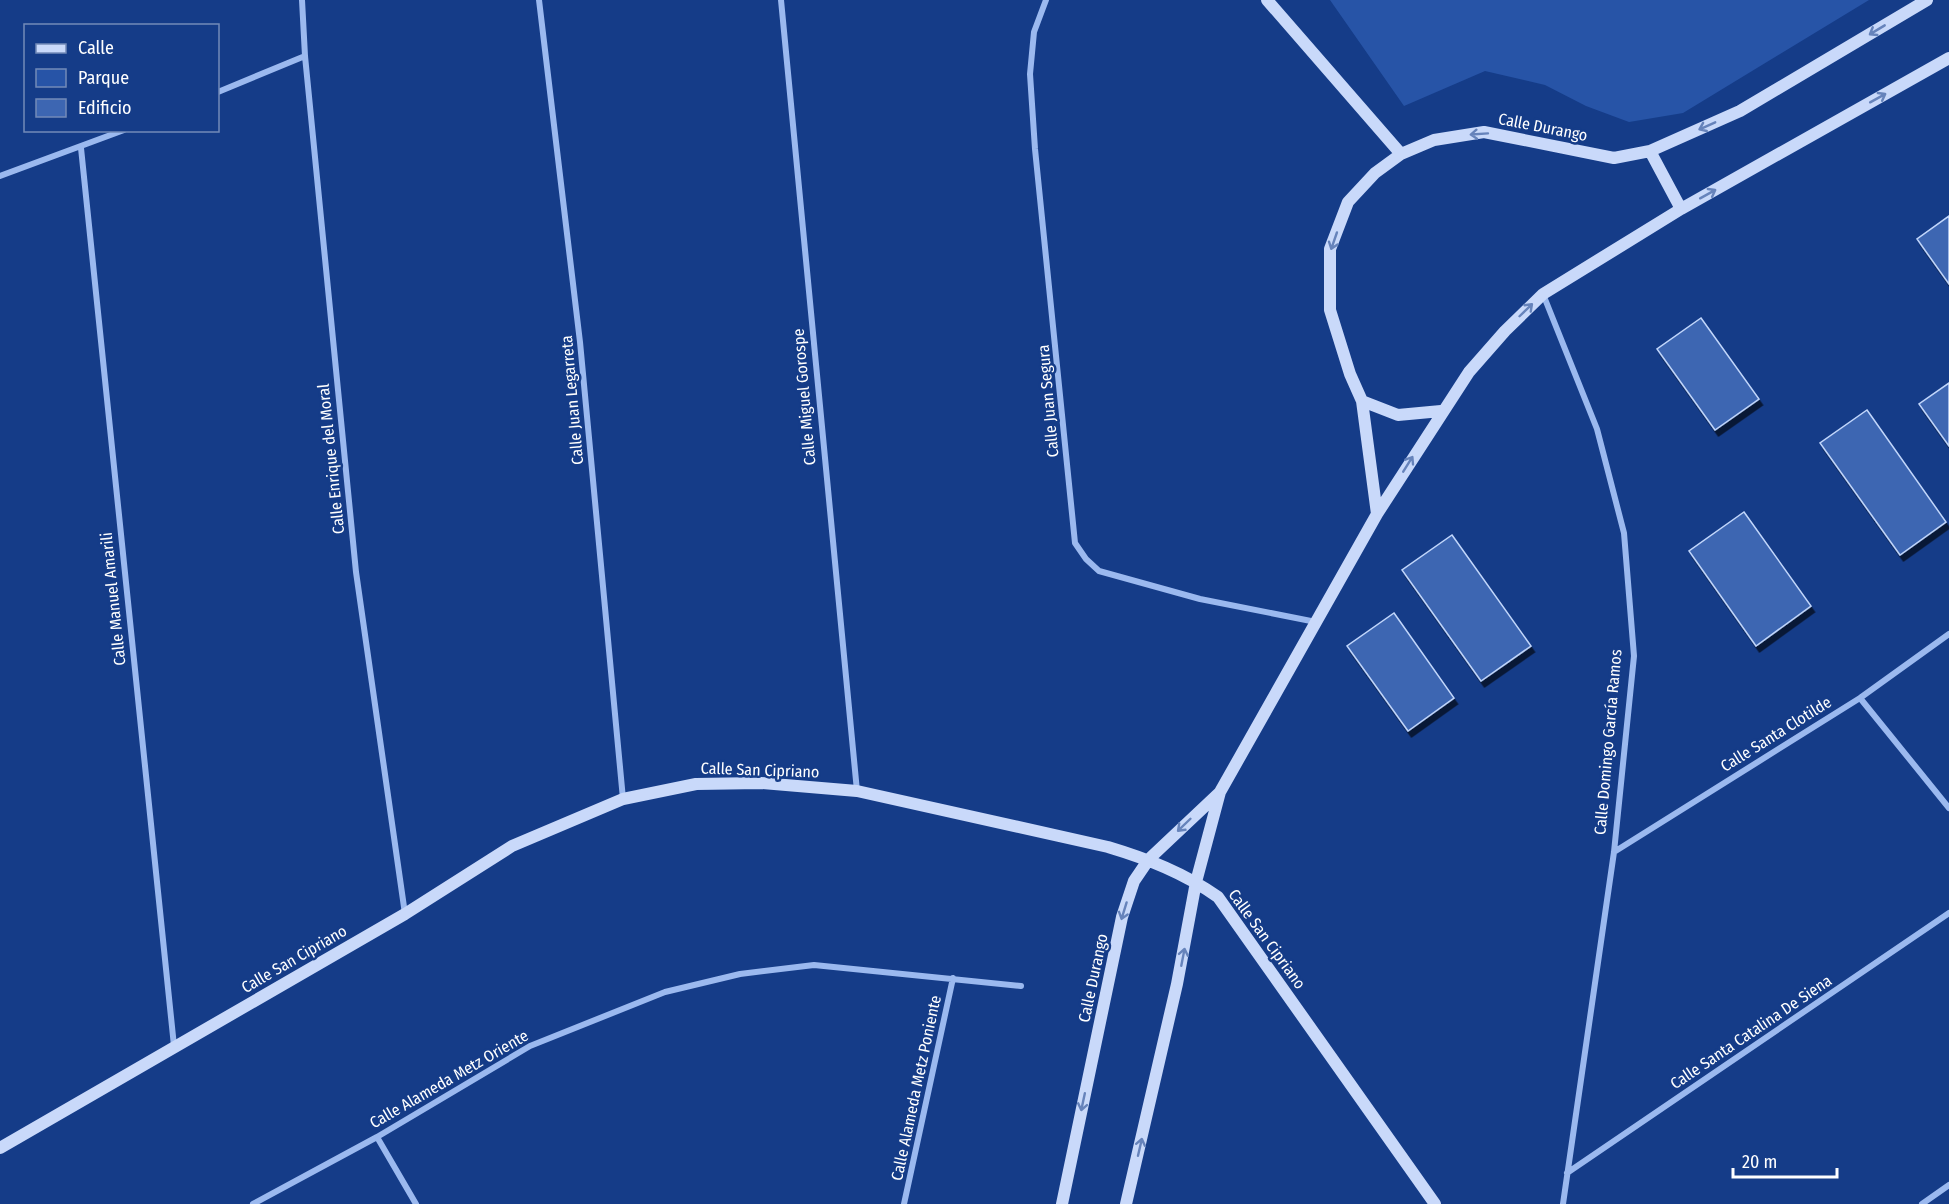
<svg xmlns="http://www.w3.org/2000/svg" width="1949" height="1204" font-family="'Fira Sans Condensed',sans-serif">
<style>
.green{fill:#2754a7}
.building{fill:#3d66b2;stroke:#c1d6fb;stroke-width:1.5;filter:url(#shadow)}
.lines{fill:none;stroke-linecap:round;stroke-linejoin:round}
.street{stroke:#9bb9ef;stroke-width:6}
.secondary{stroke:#c9d9fa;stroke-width:12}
.oneway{stroke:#6683bb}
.labels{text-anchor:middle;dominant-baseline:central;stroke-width:5;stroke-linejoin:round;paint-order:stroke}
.street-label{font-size:16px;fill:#fff;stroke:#153c88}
</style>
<defs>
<filter id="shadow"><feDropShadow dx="3.5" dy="6" stdDeviation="0" flood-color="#0009"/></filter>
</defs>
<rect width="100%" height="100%" fill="#153c88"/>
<path class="green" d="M1330 0H1869L1683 113 1629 122 1586 106 1545 85 1485 71 1404 106Z"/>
<path class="building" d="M1949 216V284L1917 239Z
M1701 318 1759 399 1715 430 1657 349Z
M1949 383V446L1919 404Z
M1867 410 1946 522 1900 555 1820 443Z
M1744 512 1811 606 1756 646 1689 551Z
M1452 535 1531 646 1481 681 1402 570Z
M1394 613 1454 698 1408 731 1347 646Z"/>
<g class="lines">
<path class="street" d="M302 0 305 56 356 572 405 914
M539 0 580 342 623 799
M781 0 857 791
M1046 0 1034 32 1030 74 1035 149 1075 543 1086 559 1099 571 1200 599 1316 622
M218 92 305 56
M81 148 174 1046
M0 176 124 130
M1543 294 1597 429 1624 533 1634 656 1614 852 1563 1204
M1860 698 1949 808
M1614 852 1860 698 1949 634
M377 1137 416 1204
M1567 1173 1949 913
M253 1204 377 1137 530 1046 665 992 740 974 814 965 1021 986
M904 1204 953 978
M1922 1204 1949 1185"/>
<path class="secondary" d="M1267 0 1401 154
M1650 151 1681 209
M1362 401 1398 415 1441 411
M1377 514 1362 401 1350 374 1330 310V249L1348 202 1375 173 1401 154 1434 140 1484 132 1614 158 1650 151 1740 111 1927 0
M0 1148 405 914 512 846 623 799 696 784 761 783 857 791 1108 847C1148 859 1184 873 1218 897L1435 1204
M1062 1204 1122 917 1134 881 1149 859 1219 793
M1126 1204 1177 984 1196 882 1220 792 1377 514 1469 372 1505 331 1543 294 1681 209 1949 58"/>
</g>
<defs><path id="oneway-shaft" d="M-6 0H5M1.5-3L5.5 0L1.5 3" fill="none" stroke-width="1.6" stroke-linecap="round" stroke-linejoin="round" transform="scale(1.5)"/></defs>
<g class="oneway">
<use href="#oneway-shaft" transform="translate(1877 30) rotate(149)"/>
<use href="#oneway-shaft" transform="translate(1878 98) rotate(-29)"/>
<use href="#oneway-shaft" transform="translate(1707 126) rotate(156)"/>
<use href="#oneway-shaft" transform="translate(1479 134) rotate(176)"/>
<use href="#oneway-shaft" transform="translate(1708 194) rotate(-29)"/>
<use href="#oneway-shaft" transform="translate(1334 241) rotate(109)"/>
<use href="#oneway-shaft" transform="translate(1526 310) rotate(-44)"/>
<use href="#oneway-shaft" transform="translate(1408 464) rotate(-58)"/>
<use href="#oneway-shaft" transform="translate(1184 825) rotate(136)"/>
<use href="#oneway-shaft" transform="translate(1124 911) rotate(107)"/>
<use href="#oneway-shaft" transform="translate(1183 957) rotate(-79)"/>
<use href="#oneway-shaft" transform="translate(1083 1102) rotate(102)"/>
<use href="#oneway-shaft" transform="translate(1140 1147) rotate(-77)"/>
</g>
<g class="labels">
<g class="street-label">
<text transform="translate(1543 127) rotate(11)">Calle Durango</text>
<text transform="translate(804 397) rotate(-95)">Calle Miguel Gorospe</text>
<text transform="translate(572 400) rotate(-95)">Calle Juan Legarreta</text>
<text transform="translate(1048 401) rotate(-95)">Calle Juan Segura</text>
<text transform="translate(331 459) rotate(-96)">Calle Enrique del Moral</text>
<text transform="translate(113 599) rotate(-96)">Calle Manuel Amarili</text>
<text transform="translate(1776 734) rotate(-32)">Calle Santa Clotilde</text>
<text transform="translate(1608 742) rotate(-85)">Calle Domingo García Ramos</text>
<text transform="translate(760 770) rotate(2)">Calle San Cipriano</text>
<text transform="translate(1267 939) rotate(54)">Calle San Cipriano</text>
<text transform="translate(294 959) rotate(-30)">Calle San Cipriano</text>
<text transform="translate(1093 978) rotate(-78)">Calle Durango</text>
<text transform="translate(1751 1032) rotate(-34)">Calle Santa Catalina De Siena</text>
<text transform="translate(449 1079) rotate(-30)">Calle Alameda Metz Oriente</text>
<text transform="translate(916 1088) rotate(-78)">Calle Alameda Metz Poniente</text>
</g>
</g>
<rect x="24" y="24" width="195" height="108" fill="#153c88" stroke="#738ab8" stroke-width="1.5"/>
<rect x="36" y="44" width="30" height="9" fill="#c9d9fa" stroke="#738ab8" stroke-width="1.5"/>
<text x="78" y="54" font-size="18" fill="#ffffff">Calle</text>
<rect x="36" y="69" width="30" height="18" fill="#2754a7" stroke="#738ab8" stroke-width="1.5"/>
<text x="78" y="84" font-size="18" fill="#ffffff">Parque</text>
<rect x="36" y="99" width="30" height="18" fill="#3d66b2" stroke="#738ab8" stroke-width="1.5"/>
<text x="78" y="114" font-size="18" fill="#ffffff">Edificio</text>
<path d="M1733 1168v9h104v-9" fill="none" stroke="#ffffff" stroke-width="3"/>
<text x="1742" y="1168" font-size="18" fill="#ffffff" stroke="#153c88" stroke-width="4.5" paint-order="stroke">20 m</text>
</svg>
